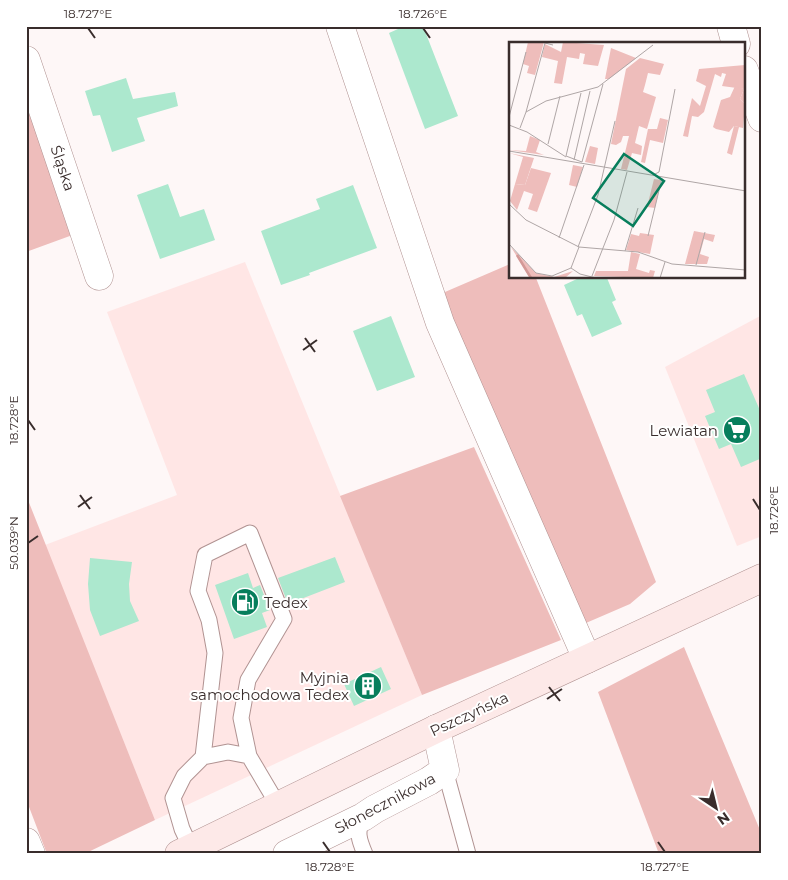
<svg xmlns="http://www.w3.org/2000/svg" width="788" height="880" font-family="Montserrat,sans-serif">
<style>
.built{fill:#ffe6e5}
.grass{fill:#eebdbb}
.building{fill:#ace8ce}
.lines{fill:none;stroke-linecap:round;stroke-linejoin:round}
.service-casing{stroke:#b19392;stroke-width:17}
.minor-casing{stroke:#b19392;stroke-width:29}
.secondary-casing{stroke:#b19392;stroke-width:29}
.service{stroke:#fff;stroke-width:15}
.minor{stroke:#fff;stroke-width:28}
.secondary{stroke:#fde9e8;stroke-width:28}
.ticks{fill:none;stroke:#392d2c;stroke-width:2}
.labels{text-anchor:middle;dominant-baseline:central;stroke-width:4;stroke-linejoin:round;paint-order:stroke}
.street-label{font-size:15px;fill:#392d2c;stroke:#fff}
.poi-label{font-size:15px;fill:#392d2c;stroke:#fff;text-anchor:end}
.inset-river{fill:none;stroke:#d39997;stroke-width:2.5}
.inset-road{fill:none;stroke:#afa6a6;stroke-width:1}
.view{fill:#077e5c;fill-opacity:0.15;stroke:#077e5c;stroke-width:2.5}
.inset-edge{fill:none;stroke:#392d2c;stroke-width:2.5}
.neatline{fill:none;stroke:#392d2c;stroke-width:2}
.ticks-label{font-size:12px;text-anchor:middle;fill:#392d2c}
</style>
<rect width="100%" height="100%" fill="#fef7f7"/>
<path class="built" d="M245 262 422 695 155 820 45 545 177 495 107 312Z
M762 315V536L737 546 665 367Z"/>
<path class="grass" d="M26 87 78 233 26 252Z
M510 264V278H536L656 582 630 604 579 626 438 295Z
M474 447 561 640 422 695 340 496Z
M26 495 155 820 84 854H47L26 799Z
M684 647 762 835V854H659L598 692Z"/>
<path class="building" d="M399 26H423L458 116 425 129 389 33 398 29Z
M126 78 133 99 175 92 178 106 137 118 145 141 112 152 100 115 93 116 85 91Z
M168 184 180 217 204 209 215 240 160 259 137 195Z
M353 185 377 248 309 273 310 275 281 285 261 231 320 209 316 199Z
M579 278H607L616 300 612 302 622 324 592 337 582 314 577 316 564 285Z
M391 316 415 377 377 391 353 331Z
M744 374 762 415V458L741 467 731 444 719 449 705 416 715 412 706 390Z
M335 557 345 582 288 604 278 578Z
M90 558 132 562 129 584 130 601 139 621 100 636 90 610 88 584Z
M248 573 253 588 260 585 270 610 262 613 267 627 234 639 215 585Z
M381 667 391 689 354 706 344 684Z"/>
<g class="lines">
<defs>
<path id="service" d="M203 757 228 752 249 756
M445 770 468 854
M363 817C356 832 359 840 365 854
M191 848 182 829 173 798 184 776 203 757 215 653 209 620 198 591 205 555 250 533 284 619 248 680 241 718 249 756 278 805"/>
<path id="minor" d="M340 26 440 323 587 659
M731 26 736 44
M26 60 99 276
M744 70 762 118
M26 842 31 854
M287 854 363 817 375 809 429 781 445 770 436 729"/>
<path id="secondary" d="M179 854 436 729 762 578"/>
</defs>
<use href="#service" class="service-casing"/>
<use href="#minor" class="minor-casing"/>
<use href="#secondary" class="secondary-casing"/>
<use href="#service" class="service"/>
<use href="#minor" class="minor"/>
<use href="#secondary" class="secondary"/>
</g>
<path class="ticks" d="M88 28 95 38M423 28 430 38M305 338 315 352M303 350 317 340M28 420 35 430M80 495 90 509M753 499 760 510M78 507 92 497M28 543 38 536M549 687 560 701M547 699 562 689M323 842 330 852M658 842 665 852"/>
<defs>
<symbol id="supermarket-disc" viewBox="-11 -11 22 22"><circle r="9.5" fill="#077e5c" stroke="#fff"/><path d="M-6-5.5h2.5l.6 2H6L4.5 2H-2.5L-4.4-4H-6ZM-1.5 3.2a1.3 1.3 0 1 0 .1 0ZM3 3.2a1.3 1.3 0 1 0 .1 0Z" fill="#fff"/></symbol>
<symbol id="fuel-disc" viewBox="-11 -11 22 22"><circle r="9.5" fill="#077e5c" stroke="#fff"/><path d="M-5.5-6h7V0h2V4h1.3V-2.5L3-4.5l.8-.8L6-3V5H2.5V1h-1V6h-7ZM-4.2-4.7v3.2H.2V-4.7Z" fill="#fff"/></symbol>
<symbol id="building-disc" viewBox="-11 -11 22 22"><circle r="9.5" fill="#077e5c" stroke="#fff"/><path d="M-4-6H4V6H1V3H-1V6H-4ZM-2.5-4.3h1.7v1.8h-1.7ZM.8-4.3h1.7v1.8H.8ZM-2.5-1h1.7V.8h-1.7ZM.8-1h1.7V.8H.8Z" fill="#fff"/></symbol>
</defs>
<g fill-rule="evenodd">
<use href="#supermarket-disc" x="721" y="414" width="32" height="32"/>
<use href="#fuel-disc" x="229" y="586" width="32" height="32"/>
<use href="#building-disc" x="352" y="670" width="32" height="32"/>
</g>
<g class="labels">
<g class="street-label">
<text transform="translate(63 168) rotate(71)">Śląska</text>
<text transform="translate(469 714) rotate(-25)">Pszczyńska</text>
<text transform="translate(385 803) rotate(-28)">Słonecznikowa</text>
</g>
<g class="poi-label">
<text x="718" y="430">Lewiatan</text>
<text x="264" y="602" text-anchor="start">Tedex</text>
<text x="349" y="677">Myjnia<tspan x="349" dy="17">samochodowa Tedex</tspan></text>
</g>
</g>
<g transform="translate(509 42)">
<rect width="236" height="236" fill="#fef7f7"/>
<path d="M19 0H35L26 33 18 31 20 24 14 22ZM54 0 95 3 89 24 74 22 76 12 71 11 70 17 58 15 53 42 45 41 49 19 33 15 36 2 52 10ZM102 6 127 16 100 37H96ZM131 16 155 22 151 33 139 31 136 43 134 50 147 55 138 87 130 84 126 101 133 104 132 113 123 111 118 128 112 127 120 94H114L112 100 107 103 102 102 117 27ZM236 23V62L231 57 235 47 213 44 217 32 213 31 212 35 206 32 195 70 189 75 183 74 179 95 174 94 183 56 191 64 197 44 187 39 190 27ZM151 76 159 78 154 101 141 98 136 121 132 120 139 87H148ZM225 84 230 85 223 113 218 111ZM21 94 31 98 27 110 35 113 0 108 17 109ZM81 104 89 106 86 122 76 120ZM64 123 74 125 68 145 60 143ZM22 126 42 131 28 170 19 167 24 152 15 149 8 168 1 159 6 142 16 143ZM145 137 152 138 146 166 138 165ZM185 189 206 193 204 200 195 197 191 212 200 215 198 222H176ZM131 191 145 193 141 212 117 208 122 192 130 194ZM2 205 27 231 45 235 64 229 56 236H21ZM122 210 131 212 127 227 140 231 141 228 146 229 144 236 85 234 87 229H119Z" fill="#eebdbb"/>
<path d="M226 44 235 47 231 57 236 62 234 86 225 84 220 90 207 87 204 85 212 58 221 55ZM0 111 25 116 16 143 6 142 14 115Z" fill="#eebdbb"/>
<path class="inset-river" d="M8 213 22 236"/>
<path class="inset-road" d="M72 51 57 114 73 120 94 42M17 70 36 1 44 3M0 75 17 10M0 83 18 90 57 115M11 86 17 70 37 59 89 45 144 3M39 102 51 54M0 109 237 149M65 118 81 49M146 132 150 130 166 47M0 162 17 178 70 205 129 210 163 222 237 228M139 194 153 136M50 196 75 123M0 202 27 231 43 234 62 226 70 205M69 205 89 153 106 79M116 209 129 166M187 223 196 190M62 226 71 232 87 236M83 234 105 178 118 130M151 236 156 220"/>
<path class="view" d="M115 112 155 139 124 184 84 156Z"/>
<rect width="236" height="236" class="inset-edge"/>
</g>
<rect width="788" height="880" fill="none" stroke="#ffffff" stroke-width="55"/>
<g transform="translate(716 808) rotate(145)" stroke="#ffffff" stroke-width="4" paint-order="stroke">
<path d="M0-4L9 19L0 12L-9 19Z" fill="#392d2c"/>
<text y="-8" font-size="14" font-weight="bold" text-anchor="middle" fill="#392d2c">N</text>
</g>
<rect x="28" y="28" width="732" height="824" class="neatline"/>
<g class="ticks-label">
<text x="88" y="18">18.727°E</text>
<text x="423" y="18">18.726°E</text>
<text transform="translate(14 420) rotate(-90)" y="4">18.728°E</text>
<text transform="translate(774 510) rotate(-90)" y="4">18.726°E</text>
<text transform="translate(14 543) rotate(-90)" y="4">50.039°N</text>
<text x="330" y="871">18.728°E</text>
<text x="665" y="871">18.727°E</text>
</g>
</svg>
